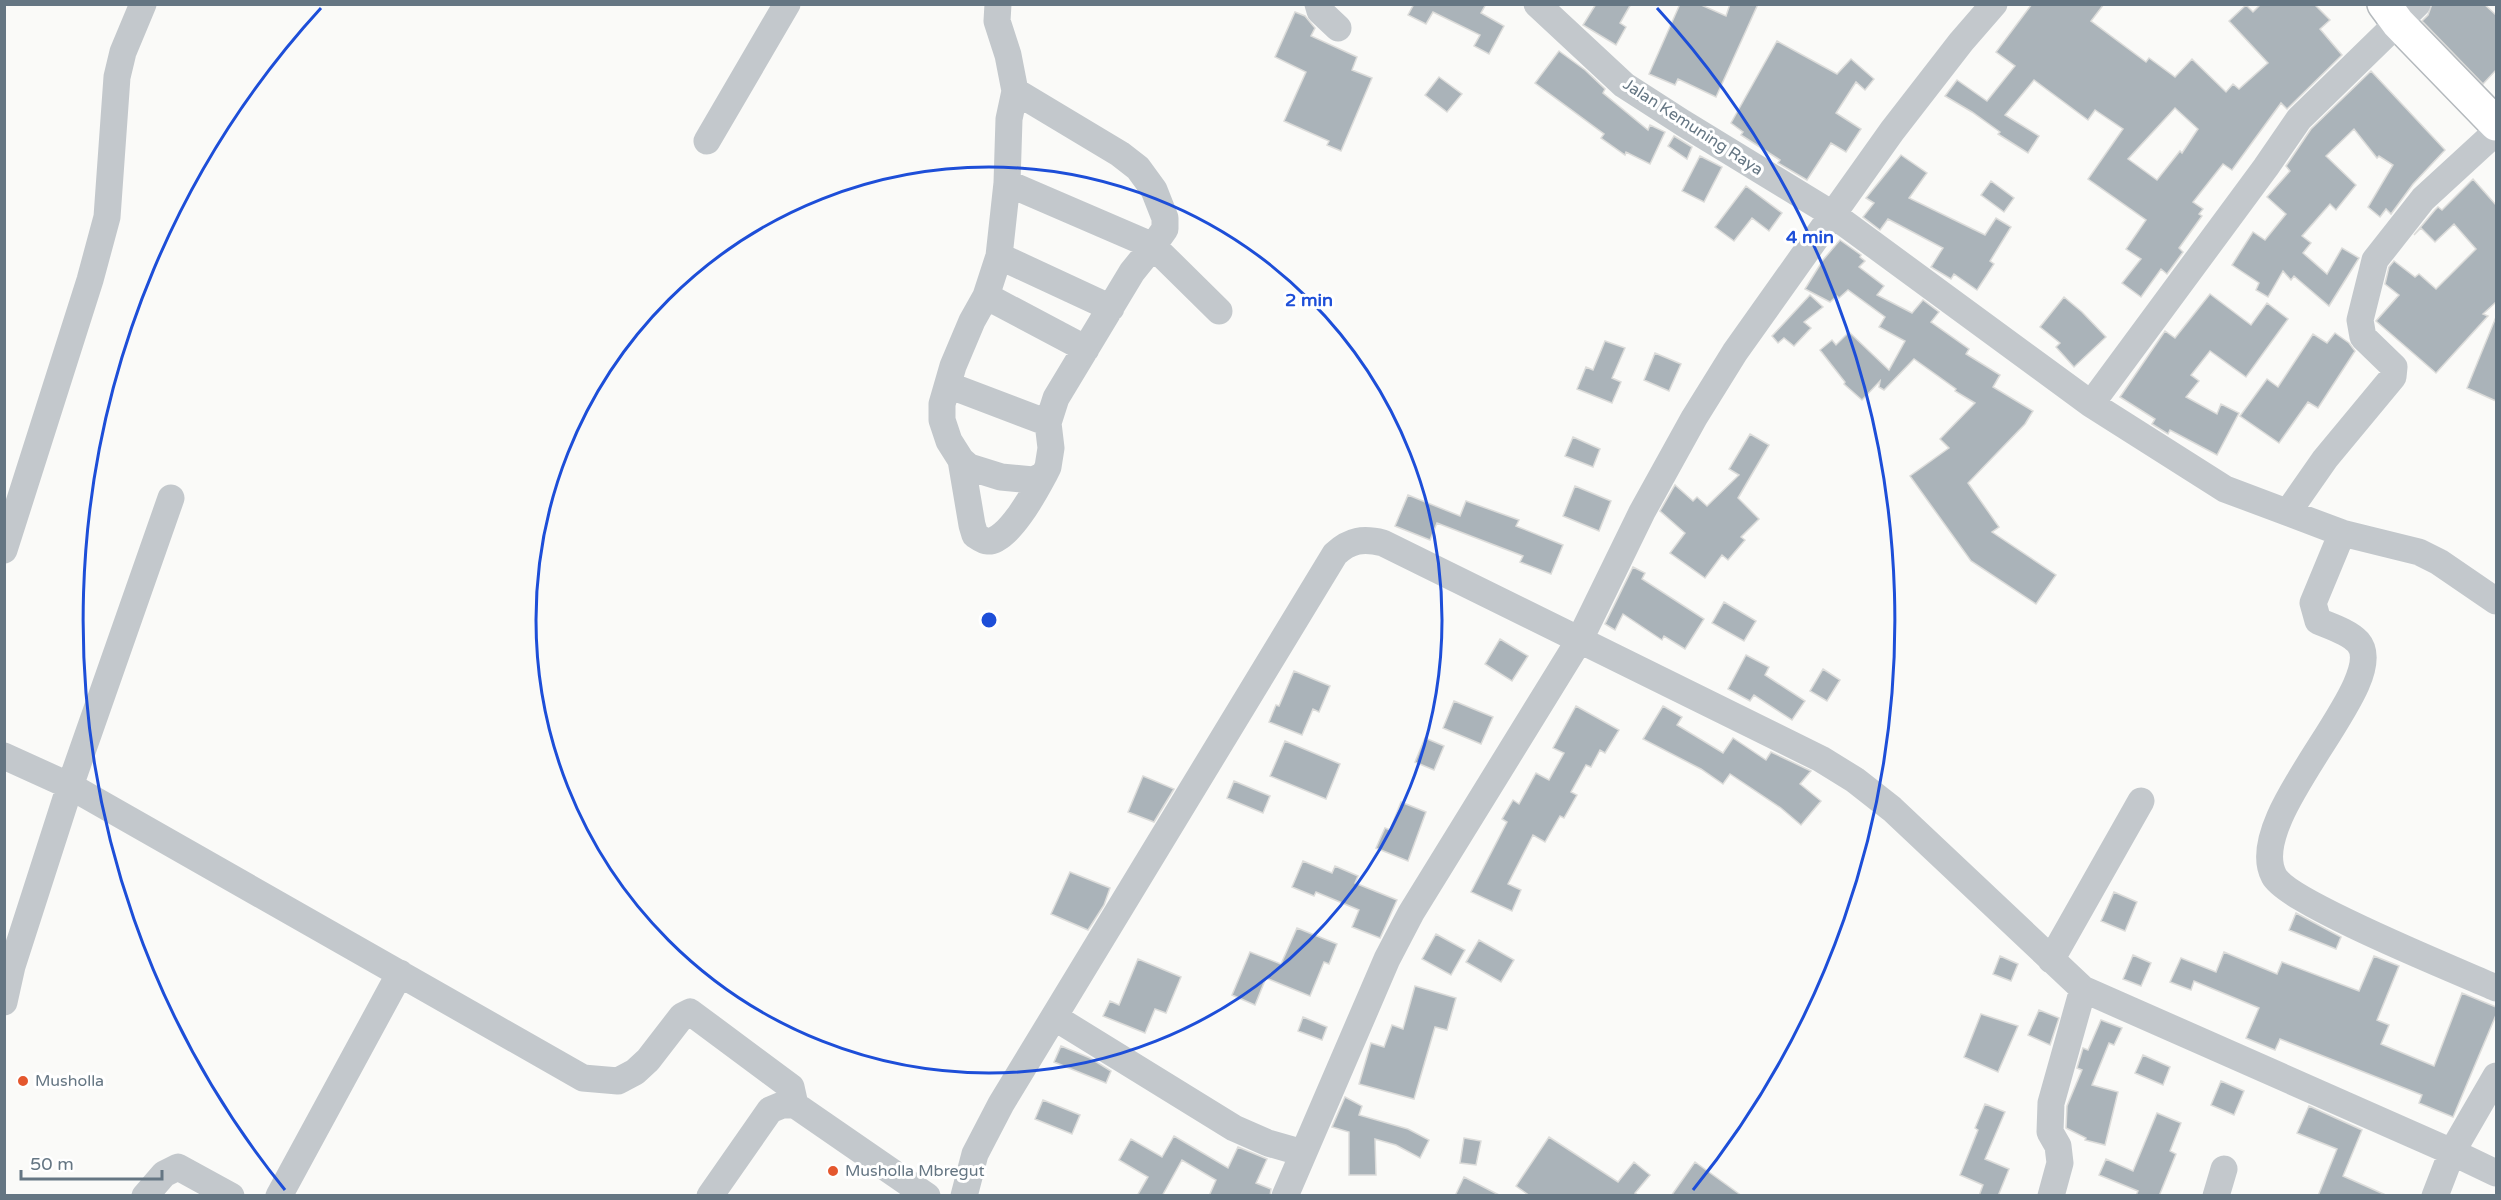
<svg xmlns="http://www.w3.org/2000/svg" width="2501" height="1200" font-family="'Varela Round',sans-serif">
<style>
.building{fill:#aab3b9;stroke:#dcdcda;stroke-width:1.5;fill-rule:evenodd}
.lines{fill:none;stroke-linecap:round;stroke-linejoin:round}
.highway-casing{stroke:#b4b9bd;stroke-width:36}
.minor{stroke:#c3c8cc;stroke-width:27}
.highway{stroke:#fff;stroke-width:33}
.ring{fill:none;stroke:#1d4ed8;stroke-width:3}
.poi-dot{fill:#e4572e;stroke:#fff;stroke-width:2}
.labels{text-anchor:middle;dominant-baseline:central;stroke-width:6;stroke-linejoin:round;paint-order:stroke}
.street-label{font-size:16px;fill:#657683;stroke:#fff}
.poi-label{font-size:16px;fill:#657683;stroke:#fff;text-anchor:start}
.centre{fill:#1d4ed8;stroke:#fff;stroke-width:3}
.ring-label{font-size:18px;text-anchor:middle;font-weight:bold;fill:#1d4ed8;stroke:#fff;stroke-width:6;stroke-linejoin:round;paint-order:stroke}
</style>
<rect width="100%" height="100%" fill="#fafaf8"/>
<path class="building" d="M1414 4H1486L1481 13 1504 26 1489 54 1474 46 1480 35 1433 12 1426 24 1408 15Z
M1596 4H1631L1620 23 1626 27 1616 45 1583 25Z
M1680 4H1699L1726 16 1730 4H1758L1716 97 1678 79 1675 85 1649 74Z
M2032 4H2104L2091 21 2146 62 2149 58 2175 77 2192 59 2226 92 2233 84 2239 89 2268 63 2229 21 2246 5 2253 12 2261 4H2314L2330 20 2320 29 2342 55 2287 109 2281 103 2232 170 2223 164 2193 202 2203 209 2199 214 2202 216 2179 248 2183 252 2167 274 2161 269 2141 297 2122 283 2141 259 2126 249 2146 220 2088 179 2123 129 2095 110 2088 120 2034 80 2005 115 2039 136 2028 153 1998 134 2000 132 1972 112 1945 96 1957 80 1987 101 2015 66 1996 52ZM2175 108 2198 129 2182 153 2180 151 2157 180 2128 159Z
M2432 4H2484L2496 15V70L2483 84 2422 21 2428 15Z
M1295 12 1305 16 1315 28 1311 36 1357 57 1352 70 1372 78 1341 151 1327 145 1329 141 1284 121 1306 72 1275 57Z
M1777 41 1837 74 1851 59 1874 79 1865 90 1856 82 1836 113 1861 129 1846 152 1831 143 1807 180 1778 163 1780 160 1741 135 1743 132 1731 123Z
M1559 51 1585 70 1605 89 1603 93 1648 130 1650 125 1665 132 1650 164 1626 152 1625 155 1601 138 1604 134 1535 83Z
M2371 71 2445 150 2413 184 2391 214 2386 209 2380 217 2368 207 2393 165 2379 156 2377 158 2354 129 2326 156 2356 185 2336 210 2330 204 2302 236 2311 243 2303 253 2327 274 2342 248 2359 258 2329 306 2294 276 2291 280 2283 271 2268 297 2256 290 2259 283 2232 265 2253 232 2265 240 2286 214 2267 197 2290 171 2286 166 2311 129Z
M1439 77 1462 94 1447 112 1425 95Z
M1674 136 1692 147 1687 159 1668 146Z
M1901 155 1927 173 1909 198 1985 235 1996 218 2011 227 1990 261 1994 264 1977 290 1954 274 1951 279 1931 267 1943 248 1888 219 1880 230 1863 217 1874 203 1866 198Z
M1700 156 1722 167 1704 202 1682 191Z
M2473 179 2496 205V302L2483 314 2488 316 2436 373 2376 321 2399 295 2385 284 2389 267 2394 261 2415 277 2419 274 2436 289 2476 249 2454 224 2435 242 2421 228 2414 235 2435 210 2438 207 2442 210Z
M1991 181 2014 198 2004 212 1981 195Z
M1746 186 1782 213 1769 231 1752 218 1734 241 1715 227Z
M1840 240 1861 255 1860 257 1865 261 1859 267 1884 286 1877 295 1912 313 1923 300 1939 312 1931 322 1969 349 1966 354 2000 375 1993 387 2033 411 2025 424 1968 483 1999 527 1992 532 2056 575 2036 604 1971 561 1910 476 1949 448 1940 439 1975 403 1955 391 1956 389 1914 359 1884 390 1879 387 1880 381 1862 400 1844 384 1845 382 1820 350 1832 340 1836 345 1849 332 1889 370 1905 341 1879 327 1885 317 1848 290 1839 298 1837 296 1830 302 1805 289 1823 260Z
M2210 294 2251 325 2267 303 2288 319 2246 377 2210 351 2191 375 2199 381 2186 397 2217 414 2221 404 2239 413 2217 455 2170 430 2168 434 2152 424 2155 419 2120 397 2165 331 2175 338Z
M1810 295 1823 307 1804 322 1811 328 1794 346 1784 338 1778 343 1772 336Z
M2064 297 2082 312 2106 337 2074 367 2056 347 2060 343 2040 327Z
M2496 317V401L2467 388Z
M2335 333 2349 343 2355 351 2318 408 2308 402 2279 443 2240 416 2267 379 2278 387 2313 334 2327 343Z
M1605 341 1625 348 1612 378 1621 382 1612 403 1577 389 1586 367 1593 370Z
M1655 353 1681 364 1669 391 1644 380Z
M1750 434 1769 445 1738 498 1759 519 1741 537 1745 540 1728 560 1722 555 1705 578 1670 553 1685 533 1660 511 1675 485 1693 501 1697 497 1707 506 1739 475 1729 469Z
M1573 437 1600 449 1593 467 1565 456Z
M1575 486 1611 501 1599 531 1563 516Z
M1408 495 1460 516 1466 501 1519 520 1516 526 1563 545 1551 574 1520 562 1523 556 1437 523 1430 540 1395 526Z
M1633 567 1645 573 1642 579 1704 619 1685 649 1664 636 1662 640 1623 614 1615 630 1605 624Z
M1724 602 1756 621 1744 641 1712 623Z
M1500 639 1528 656 1512 681 1485 664Z
M1746 655 1769 667 1765 675 1805 701 1792 720 1754 695 1750 701 1728 689Z
M1823 669 1840 680 1827 701 1810 691Z
M1294 671 1330 686 1319 712 1313 709 1302 735 1269 722 1276 705 1279 706Z
M1454 701 1493 717 1481 744 1443 728Z
M1576 706 1619 730 1605 753 1600 750 1591 767 1586 765 1571 792 1577 795 1564 818 1560 816 1545 842 1533 835 1508 884 1521 890 1512 911 1471 892 1507 822 1502 819 1513 800 1519 804 1536 773 1549 780 1564 753 1553 748Z
M1663 706 1682 717 1677 725 1723 753 1733 738 1766 760 1771 752 1811 771 1800 784 1821 801 1801 825 1781 808 1730 774 1723 784 1701 769 1643 739Z
M1425 738 1444 746 1434 770 1415 762Z
M1285 741 1340 764 1326 799 1270 776Z
M1143 776 1174 789 1154 822 1128 812Z
M1234 781 1270 796 1263 813 1227 798Z
M1401 802 1426 812 1408 861 1376 848 1385 828 1390 830Z
M1303 861 1332 873 1335 866 1358 876 1355 883 1397 900 1380 938 1352 927 1359 910 1316 892 1314 896 1292 887Z
M1070 872 1110 888 1104 905 1088 930 1051 914Z
M2114 892 2137 902 2125 931 2101 921Z
M2296 913 2341 937 2336 949 2289 930Z
M1297 928 1337 944 1329 964 1324 962 1310 996 1266 978 1255 1005 1232 995 1250 952 1281 964Z
M1436 934 1465 950 1451 975 1422 959Z
M1479 940 1514 960 1501 982 1466 962Z
M2224 952 2277 974 2282 962 2359 991 2374 956 2399 966 2377 1020 2389 1025 2381 1044 2434 1066 2462 993 2496 1007V1015L2453 1117 2419 1103 2422 1095 2280 1039 2275 1050 2246 1038 2259 1008 2194 981 2191 990 2170 982 2181 958 2216 972Z
M2133 955 2151 963 2141 986 2123 979Z
M2000 956 2018 964 2011 981 1993 974Z
M1138 959 1181 977 1166 1013 1155 1009 1145 1033 1103 1016 1110 1001 1119 1005Z
M1415 986 1456 998 1447 1030 1435 1027 1414 1099 1359 1084 1371 1043 1384 1047 1392 1025 1403 1029Z
M2039 1010 2059 1018 2050 1045 2028 1035Z
M1981 1014 2018 1026 1998 1072 1964 1057Z
M1303 1017 1327 1027 1322 1040 1298 1031Z
M2101 1020 2122 1028 2114 1045 2109 1043 2092 1085 2118 1092 2105 1145 2085 1140 2086 1138 2066 1128 2067 1106 2082 1070 2077 1068 2083 1048 2088 1050Z
M1061 1046 1090 1058 1111 1071 1106 1083 1054 1062Z
M2143 1055 2170 1067 2163 1085 2135 1073Z
M2221 1081 2244 1091 2234 1115 2211 1105Z
M1345 1097 1362 1106 1359 1115 1408 1129 1429 1140 1420 1158 1396 1145 1375 1139 1376 1175H1349V1132L1332 1127Z
M1043 1100 1080 1115 1072 1134 1035 1119Z
M1985 1104 2005 1112 1985 1159 2009 1169 1998 1196H1979L1983 1185 1960 1175 1978 1130 1975 1128Z
M2309 1106 2362 1130 2343 1176 2388 1196H2318L2337 1149 2297 1133Z
M2157 1113 2181 1123 2170 1151 2176 1154 2159 1196H2136L2138 1191 2099 1175 2106 1159 2133 1171Z
M1174 1136 1228 1168 1238 1147 1267 1159 1256 1183 1271 1189 1270 1196H1209L1216 1180 1182 1160 1162 1196H1137L1148 1177 1119 1160 1131 1139 1162 1157Z
M1549 1137 1618 1182 1634 1162 1650 1175 1635 1193 1639 1196H1530L1516 1186Z
M1464 1138 1481 1141 1476 1165 1460 1163Z
M1695 1162 1742 1196H1671Z
M1464 1177 1501 1196H1455Z"/>
<g class="lines">
<defs>
<path id="highway" d="M2384 4 2398 23 2496 124"/>
</defs>
<use href="#highway" class="highway-casing"/>
<path class="minor" d="M998 4 997 21 1008 55 1015 91 1009 119 1007 183 999 256 986 296 972 321 953 366 942 404V420L949 441 961 460 969 467 1001 477 1033 480 1044 475 1048 467 1051 448 1048 423 1056 398 1132 272 1153 246 1219 311
M1318 4 1320 11 1338 28
M1537 4 1624 85 1683 123 1832 214 2091 404 2225 489 2342 533 2419 552 2439 562 2496 601
M707 141 787 4
M1007 183 1153 246 1165 229V218L1154 190 1138 168 1120 154 1015 91
M999 256 1111 308
M986 296 1086 349
M948 385 1048 423
M2091 404 2266 167 2299 119 2417 4
M961 460 972 525 975 535C978 537 983 541 987 541 1007 544 1036 490 1044 475
M2288 512 2325 459 2393 377 2394 367 2363 337 2360 320 2375 260 2423 199 2496 132
M2342 533 2313 603 2318 621C2330 626 2349 632 2358 642 2393 682 2242 816 2274 876 2288 903 2460 972 2496 988
M4 550 90 280 107 217 117 77 123 52 143 4
M4 756 70 786 583 1078 618 1081 635 1072 648 1060 682 1016 690 1012 791 1087 795 1105
M2051 960 2141 801
M4 1002 12 966 70 786 171 498
M1054 1017 1234 1128 1268 1143 1303 1153
M145 1196 164 1174 178 1167 231 1196
M279 1196 400 973
M710 1196 770 1110 782 1105H795L927 1196
M964 1196 975 1154 1001 1104 1335 554C1350 540 1363 538 1383 543L1821 759 1855 780 1892 809 2083 989 2452 1152 2496 1173
M1285 1196 1387 959 1411 913 1580 639 1642 512 1694 418 1735 352 1892 131 1961 42 1994 4
M2051 1196 2060 1163 2058 1146 2050 1132 2051 1103 2083 989
M2216 1196 2224 1169
M2435 1196 2452 1152 2496 1076"/>
<use href="#highway" class="highway"/>
</g>
<g class="ring">
<circle cx="989" cy="620" r="453"/>
<path d="M285 1190A906 906 0 0 1 321 8M1657 8A906 906 0 0 1 1693 1190"/>
</g>
<g class="poi-dot">
<circle cx="23" cy="1081" r="6"/>
<circle cx="833" cy="1171" r="6"/>
</g>
<g class="labels">
<g class="street-label">
<text transform="translate(1693 127) rotate(33)">Jalan Kemuning Raya</text>
</g>
<g class="poi-label">
<text x="35" y="1081">Musholla</text>
<text x="845" y="1171">Musholla Mbregut</text>
</g>
</g>
<circle cx="989" cy="620" r="9" class="centre"/>
<g class="ring-label">
<text x="1810" y="243">4 min</text>
<text x="1309" y="306">2 min</text>
</g>
<rect width="2501" height="1200" fill="none" stroke="#657683" stroke-width="12"/>
<path d="M21 1170v9h141v-9" fill="none" stroke="#657683" stroke-width="3"/>
<text x="30" y="1170" font-size="18" fill="#657683" stroke="#ffffff" stroke-width="4.5" paint-order="stroke">50 m</text>
</svg>
